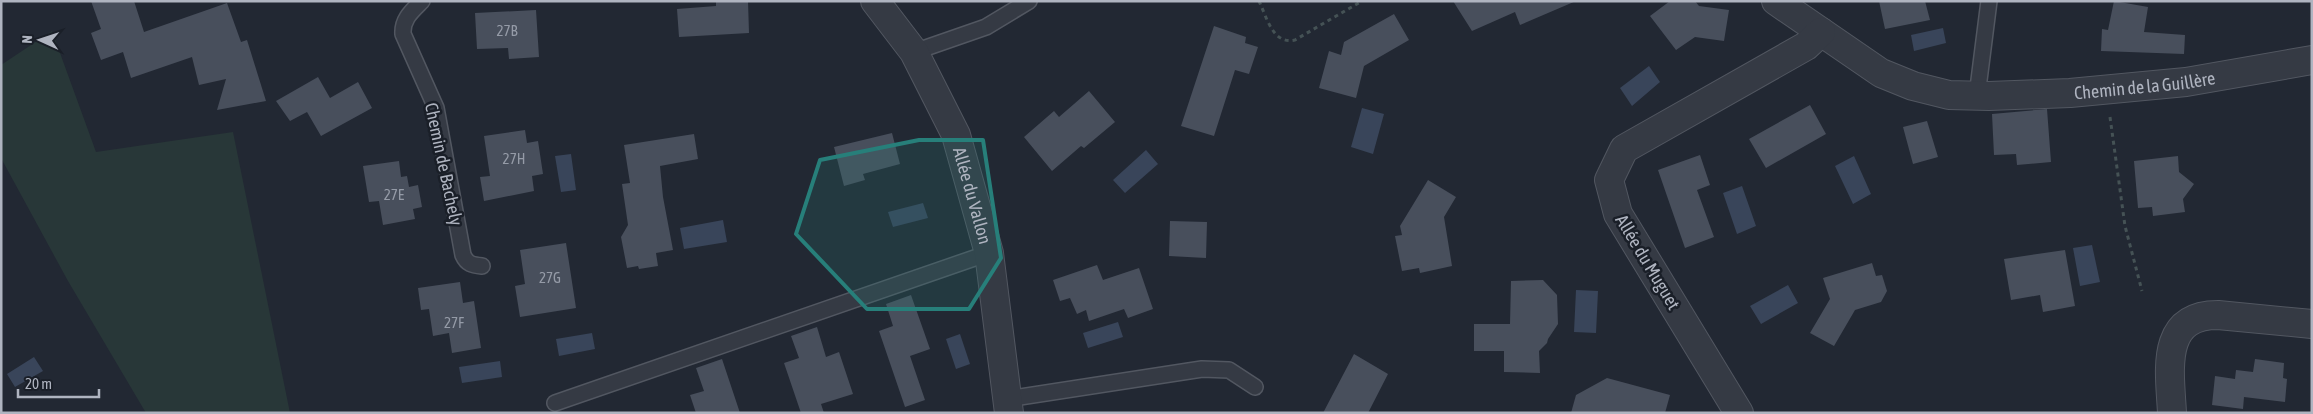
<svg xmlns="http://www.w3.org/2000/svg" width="2313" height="414" font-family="'Asap Condensed',sans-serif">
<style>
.green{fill:#283738}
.water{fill:#39455a}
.building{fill:#484f5c}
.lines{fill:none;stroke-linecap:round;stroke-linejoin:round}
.service-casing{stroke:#525761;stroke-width:18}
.minor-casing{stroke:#525761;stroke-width:30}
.path{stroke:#455255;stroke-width:3;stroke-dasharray:4 4;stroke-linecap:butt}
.service{stroke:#353a44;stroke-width:15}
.minor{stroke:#353a44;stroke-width:28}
.marked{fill:#277f7a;fill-opacity:0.2;stroke:#277f7a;stroke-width:4;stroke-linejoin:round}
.labels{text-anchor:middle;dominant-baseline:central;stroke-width:5;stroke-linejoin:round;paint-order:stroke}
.number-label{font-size:15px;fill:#959ba7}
.street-label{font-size:18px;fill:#afb4c0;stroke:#1a1f28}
</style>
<rect width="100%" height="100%" fill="#222833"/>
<path class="green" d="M52 31 96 152 233 132 290 413H146L68 281 1 158V65Z"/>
<path class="water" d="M1943 28 1946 43 1914 51 1911 35Z
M1649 66 1660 82 1632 106 1620 88Z
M1362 108 1384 114 1373 154 1351 147Z
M1146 150 1158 164 1125 193 1113 180Z
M571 154 576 190 561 192 555 156Z
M1854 156 1871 194 1853 204 1835 166Z
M1742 186 1756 226 1737 234 1723 193Z
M923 203 928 218 893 227 888 212Z
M723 220 727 242 684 249 680 228Z
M2092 245 2100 282 2080 286 2073 248Z
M1788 285 1798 303 1761 324 1750 306Z
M1576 290 1598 291 1596 333 1574 332Z
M1118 322 1123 337 1088 348 1083 333Z
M592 333 595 349 559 356 556 339Z
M960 334 970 364 956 369 946 339Z
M34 357 43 371 15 387 7 374Z
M500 361 502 377 462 383 459 367Z"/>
<path class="building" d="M91 1H134L144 32 227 3 241 42 247 40 266 101 217 110 226 79 199 85 192 57 131 78 123 52 101 60 91 33 101 29Z
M748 1 749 33 679 37 677 9 716 6V2Z
M1453 1H1576L1520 25 1515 12 1472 31Z
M1670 1H1695L1699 6 1729 10 1724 41 1695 37 1676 50 1650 16Z
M1879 1H1925L1930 20 1885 29Z
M2114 1 2148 7 2144 32 2185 35 2184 54 2101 51 2102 29 2108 30Z
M536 10 539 57 509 59 508 48 477 49 475 13Z
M1394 14 1409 40 1364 66 1356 98 1319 88 1329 51 1341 55 1344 42Z
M1214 26 1246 37 1245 43 1258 47 1249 74 1235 70 1214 136 1181 126Z
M318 77 330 98 358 82 372 108 321 136 307 112 290 121 276 101Z
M1089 91 1115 122 1084 148 1081 146 1052 171 1024 137 1054 111 1059 117Z
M1810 105 1826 134 1766 168 1749 139Z
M2047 109 2051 162 2017 165 2016 154 1994 155 1992 114Z
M1927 121 1938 157 1913 164 1903 127Z
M525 130 527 143 538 141 543 174 532 176 534 191 484 201 480 177 490 176 484 136Z
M892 133 900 164 863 174 865 180 844 186 834 147Z
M694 134 698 159 660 166 663 197 673 250 656 253 658 266 639 269 638 266 627 268 621 237 628 225 622 184 630 183 624 145Z
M1700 155 1710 185 1697 190 1714 237 1685 248 1658 170Z
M2178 156 2179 172 2194 184 2183 199 2185 212 2153 216 2152 207 2138 208 2134 161Z
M399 161 401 177 407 176 409 187 418 185 422 207 413 209 415 219 383 225 379 201 369 202 363 166Z
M1428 180 1456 197 1444 217 1452 266 1420 273 1419 268 1402 271 1395 236 1402 235 1400 226Z
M1170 221 1207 222 1206 258 1169 256Z
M566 243 576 308 520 317 515 286 525 284 520 250Z
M2065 250 2075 306 2043 312 2040 295 2011 300 2004 259Z
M1872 263 1876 276 1882 275 1887 291 1881 302 1855 310 1834 346 1810 333 1830 299 1823 278Z
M1097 265 1103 280 1139 268 1153 309 1128 318 1124 309 1089 321 1086 310 1077 314 1070 298 1060 301 1053 280Z
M1543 280 1557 295 1558 324 1548 339 1547 343 1539 351 1540 373 1504 372V351H1474V324H1510L1511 281Z
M460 282 463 303 474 301 481 348 452 353 449 333 433 336 429 309 421 310 418 288Z
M911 295 930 349 910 356 925 400 905 407 879 331 893 326 886 304Z
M817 327 826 357 839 352 853 394 821 404 824 413H801L784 363 799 358 791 336Z
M1354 354 1388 374 1368 413H1323Z
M722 359 740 413H696L690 395 704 391 696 368Z
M2255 359 2284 363 2283 378 2287 379 2285 402 2244 397 2243 409 2212 405 2215 376 2235 379 2236 370 2253 372Z
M1607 378 1670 395 1665 413H1571L1576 395Z"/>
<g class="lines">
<defs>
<path id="service" d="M422 1C412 11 402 19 403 34L436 108 463 255C467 264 472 265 482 266
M914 52 986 27 1029 1
M1977 96 1989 1
M1007 399 1202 369 1229 370 1255 387
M555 403 989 253"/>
<g id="minor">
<path id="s1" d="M875 1 914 52 956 135 989 253 1009 413"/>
<path id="s2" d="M1776 1 1881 73 1913 86 1949 95 1989 96 2070 93 2186 82 2312 60"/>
<path d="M1739 413 1618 214 1609 180 1624 149 1806 46 1821 32"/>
<path d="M2172 413C2170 372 2159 315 2218 315L2312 324"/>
</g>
</defs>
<use href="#service" class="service-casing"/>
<use href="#minor" class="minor-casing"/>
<path class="path" d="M1259 1C1267 18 1273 45 1295 40L1362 1
M2110 117 2125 226 2142 291"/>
<use href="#service" class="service"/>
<use href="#minor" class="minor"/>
</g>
<path class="marked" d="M919 140H983L1001 258 969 309H867L796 234 820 160Z"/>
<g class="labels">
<g class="number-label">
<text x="507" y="30">27B</text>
<text x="514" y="158">27H</text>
<text x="394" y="194">27E</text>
<text x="550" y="277">27G</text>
<text x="454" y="322">27F</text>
</g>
<g class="street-label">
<text stroke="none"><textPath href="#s2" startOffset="395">Chemin de la Guillère</textPath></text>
<text transform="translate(444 164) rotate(78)">Chemin de Bachely</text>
<text stroke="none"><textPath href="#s1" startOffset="220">Allée du Vallon</textPath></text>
<text transform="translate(1648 262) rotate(59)">Allée du Muguet</text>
</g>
</g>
<rect width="2313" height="414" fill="none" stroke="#afb4c0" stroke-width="5"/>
<g transform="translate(40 40) rotate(273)" stroke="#1a1f28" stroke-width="4" paint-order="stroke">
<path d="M0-4L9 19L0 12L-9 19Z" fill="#afb4c0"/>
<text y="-8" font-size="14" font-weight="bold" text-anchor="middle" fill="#afb4c0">N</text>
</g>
<path d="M18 389v8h81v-8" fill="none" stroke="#afb4c0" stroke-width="2.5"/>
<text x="25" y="389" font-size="15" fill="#afb4c0" stroke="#1a1f28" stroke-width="4" paint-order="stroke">20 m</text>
</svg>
